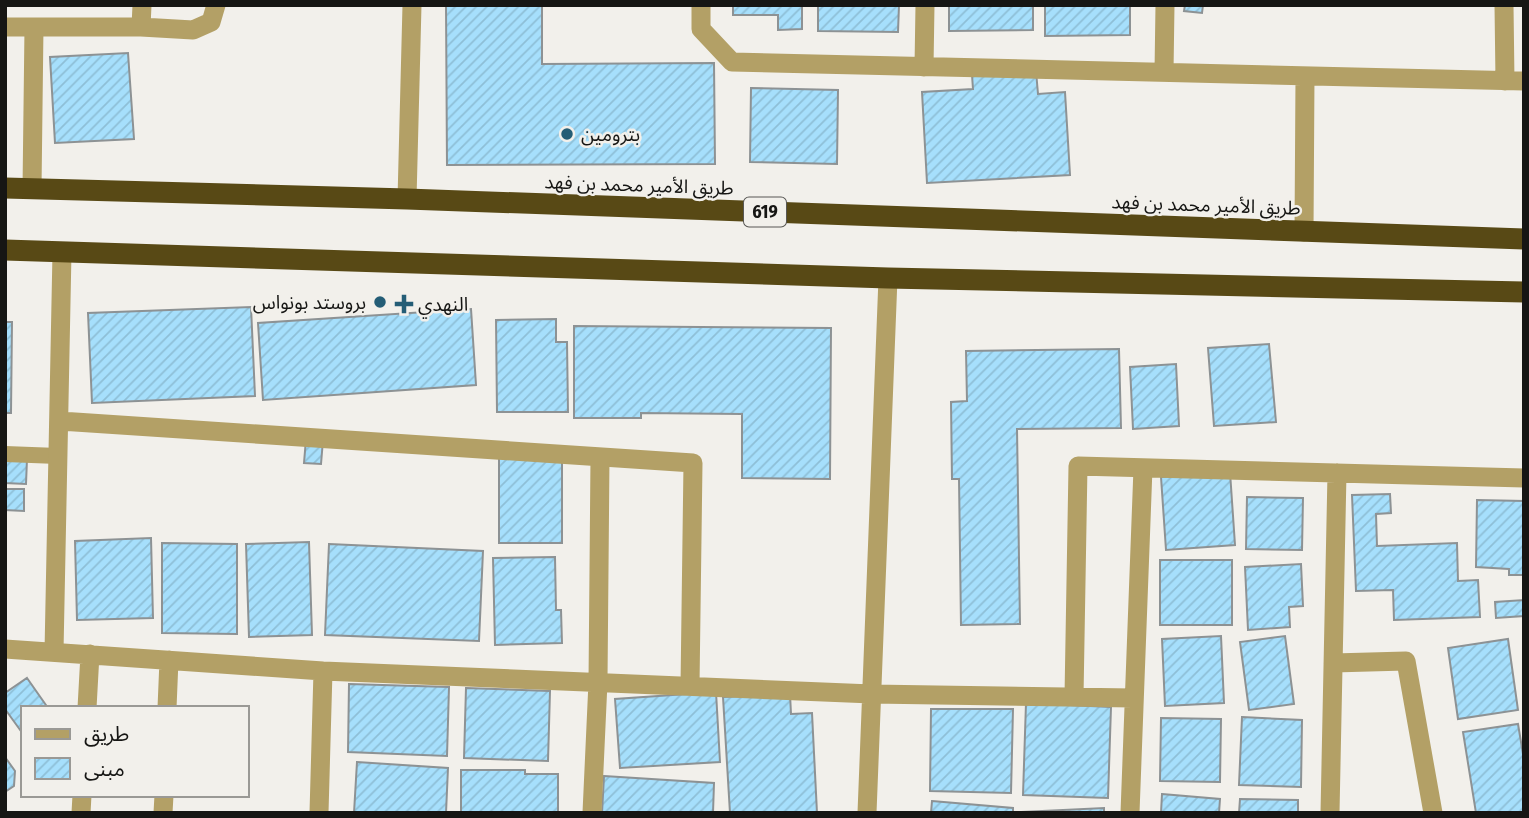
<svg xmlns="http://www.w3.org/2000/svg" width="1529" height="818" font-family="'Fira Sans Condensed','Noto Sans Arabic',sans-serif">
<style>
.building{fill:url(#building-hatch);stroke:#8d9294;stroke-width:2}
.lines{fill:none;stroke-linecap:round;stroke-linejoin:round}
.service{stroke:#b3a066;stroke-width:16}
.minor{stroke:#b3a066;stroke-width:19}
.motorway{stroke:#584915;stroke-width:21}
.poi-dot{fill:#245d76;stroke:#f2f0eb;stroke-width:2.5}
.labels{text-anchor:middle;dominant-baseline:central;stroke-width:5;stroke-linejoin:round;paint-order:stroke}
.shield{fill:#f2f0eb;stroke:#585754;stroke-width:2}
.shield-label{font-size:18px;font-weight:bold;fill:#161614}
.poi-label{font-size:19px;fill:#161614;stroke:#f2f0eb;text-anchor:start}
.street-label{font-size:19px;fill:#161614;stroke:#f2f0eb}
</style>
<defs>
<pattern id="building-hatch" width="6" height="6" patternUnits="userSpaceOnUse" patternTransform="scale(1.75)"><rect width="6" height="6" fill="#a6dffc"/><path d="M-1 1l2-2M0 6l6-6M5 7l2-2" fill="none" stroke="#8ebfd7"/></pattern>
</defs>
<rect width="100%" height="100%" fill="#f2f0eb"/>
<path class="building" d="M446 5H542V64L714 63 715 164 447 165Z
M733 5H802V29L778 30V15H733Z
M818 5H899L898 32 818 31Z
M949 5H1033V30L949 31Z
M1045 5H1130V35L1045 36Z
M1185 5H1203L1202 13 1184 11Z
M128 53 134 139 55 143 50 57Z
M1036 71 1038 94 1065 92 1070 175 927 183 922 92 973 89 972 75Z
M751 88 838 90 837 164 750 162Z
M251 307 255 396 92 403 88 313Z
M471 309 476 385 263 400 258 323Z
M556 319V342H567L568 412H497L496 320Z
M5 322H12L11 413H5Z
M574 326 831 328 830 479 742 478V414L641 413V418H574Z
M1269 344 1276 422 1214 426 1208 348Z
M1119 349 1121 428 1017 429 1020 624 961 625 959 479H952L951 402 967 401 966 351Z
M1176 364 1179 426 1133 429 1130 367Z
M306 439 323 440 321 464 304 463Z
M499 450H562V543H499Z
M5 459H27L26 484 5 483Z
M1230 472 1235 545 1166 550 1161 477Z
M5 489H24V511L5 510Z
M1390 494 1391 513 1376 514 1377 546 1457 543 1458 581 1478 580 1480 617 1394 620 1393 590 1356 591 1352 495Z
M1247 497 1303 498 1302 550 1246 549Z
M1477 500 1524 501V575H1509V569L1476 567Z
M151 538 153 618 77 620 75 541Z
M309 542 312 635 249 637 246 544Z
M162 543 237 544V634L162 633Z
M329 544 483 551 479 641 325 635Z
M555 557 556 610H561L562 643 495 645 493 558Z
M1160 560H1232V625H1160Z
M1301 564 1303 606 1289 607 1290 627 1248 630 1245 567Z
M1524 600V616L1496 618 1495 602Z
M1221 636 1224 703 1165 706 1162 639Z
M1285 636 1294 704 1249 710 1240 642Z
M1508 639 1518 710 1458 719 1448 648Z
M27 678 48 708H23V734L5 709V693Z
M349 684 449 687 447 756 348 752Z
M466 688 550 691 548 761 464 758Z
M716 692 720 762 620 768 615 699Z
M790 694 791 714 812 713 817 813H730L723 697Z
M1026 703 1111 707 1108 798 1023 795Z
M931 709H1013L1011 793 930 791Z
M1242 717 1302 720 1301 787 1239 785Z
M1161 718 1221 719 1220 782 1160 781Z
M1518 724 1524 760V813H1476L1463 732Z
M5 757 15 771 14 786 5 792Z
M357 762 448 768 446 813H354Z
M461 770H525V774H558V813H461Z
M604 776 714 783 713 813H602Z
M1162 794 1220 799 1219 813H1161Z
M1240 799 1298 800V813H1239Z
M932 801 1013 808V813H931Z
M1104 808V813H1022V812Z"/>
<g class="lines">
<path class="service" d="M5 454 58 456"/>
<path class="minor" d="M701 5V29L732 62 1524 81
M1504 5 1505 81
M5 27H141L193 30 211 22 216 5
M141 27 142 5
M924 67 925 5
M1164 72 1165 5
M32 189 34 27
M407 199 412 5
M1304 232 1305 76
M60 421 693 463 690 686
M5 649 323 671 872 694 1133 698
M54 652 62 252
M1333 663 1406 661 1433 813
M1074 697 1078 466 1524 478
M87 708 90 654
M167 708 169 660
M81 813 82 795
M163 813 164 795
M319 813 323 671
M592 813 598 682 600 457
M867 813 888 278
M1130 813 1143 468
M1330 813 1337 473"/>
<path class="motorway" d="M5 188 407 199 1524 239
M5 250 888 278 1524 292"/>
</g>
<g class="poi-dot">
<circle cx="567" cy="134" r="7"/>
<circle cx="380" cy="302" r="7"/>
<path d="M400.5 293.5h7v7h7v7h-7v7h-7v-7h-7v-7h7z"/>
</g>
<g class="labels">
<rect class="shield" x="744" y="197.5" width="42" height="29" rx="5"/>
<g class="shield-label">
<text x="765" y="212">619</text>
</g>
<g class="poi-label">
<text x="581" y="134">بترومين</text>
<text x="366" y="302" text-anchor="end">بروستد بونواس</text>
<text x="418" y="304">النهدي</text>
</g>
<g class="street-label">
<text transform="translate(639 185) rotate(2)">طريق الأمير محمد بن فهد</text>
<text transform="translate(1206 205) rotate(2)">طريق الأمير محمد بن فهد</text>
</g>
</g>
<rect width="1529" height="818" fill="none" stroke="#161614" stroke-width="14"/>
<rect x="21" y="706" width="228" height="91" fill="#f2f0eb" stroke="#9a9995" stroke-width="2"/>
<rect x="35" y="729" width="35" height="10" fill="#b3a066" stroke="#9a9995" stroke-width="2"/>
<text x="84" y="741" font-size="21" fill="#161614">طريق</text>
<rect x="35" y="758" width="35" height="21" fill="url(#building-hatch)" stroke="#9a9995" stroke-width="2"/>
<text x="84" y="776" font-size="21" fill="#161614">مبنى</text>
</svg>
